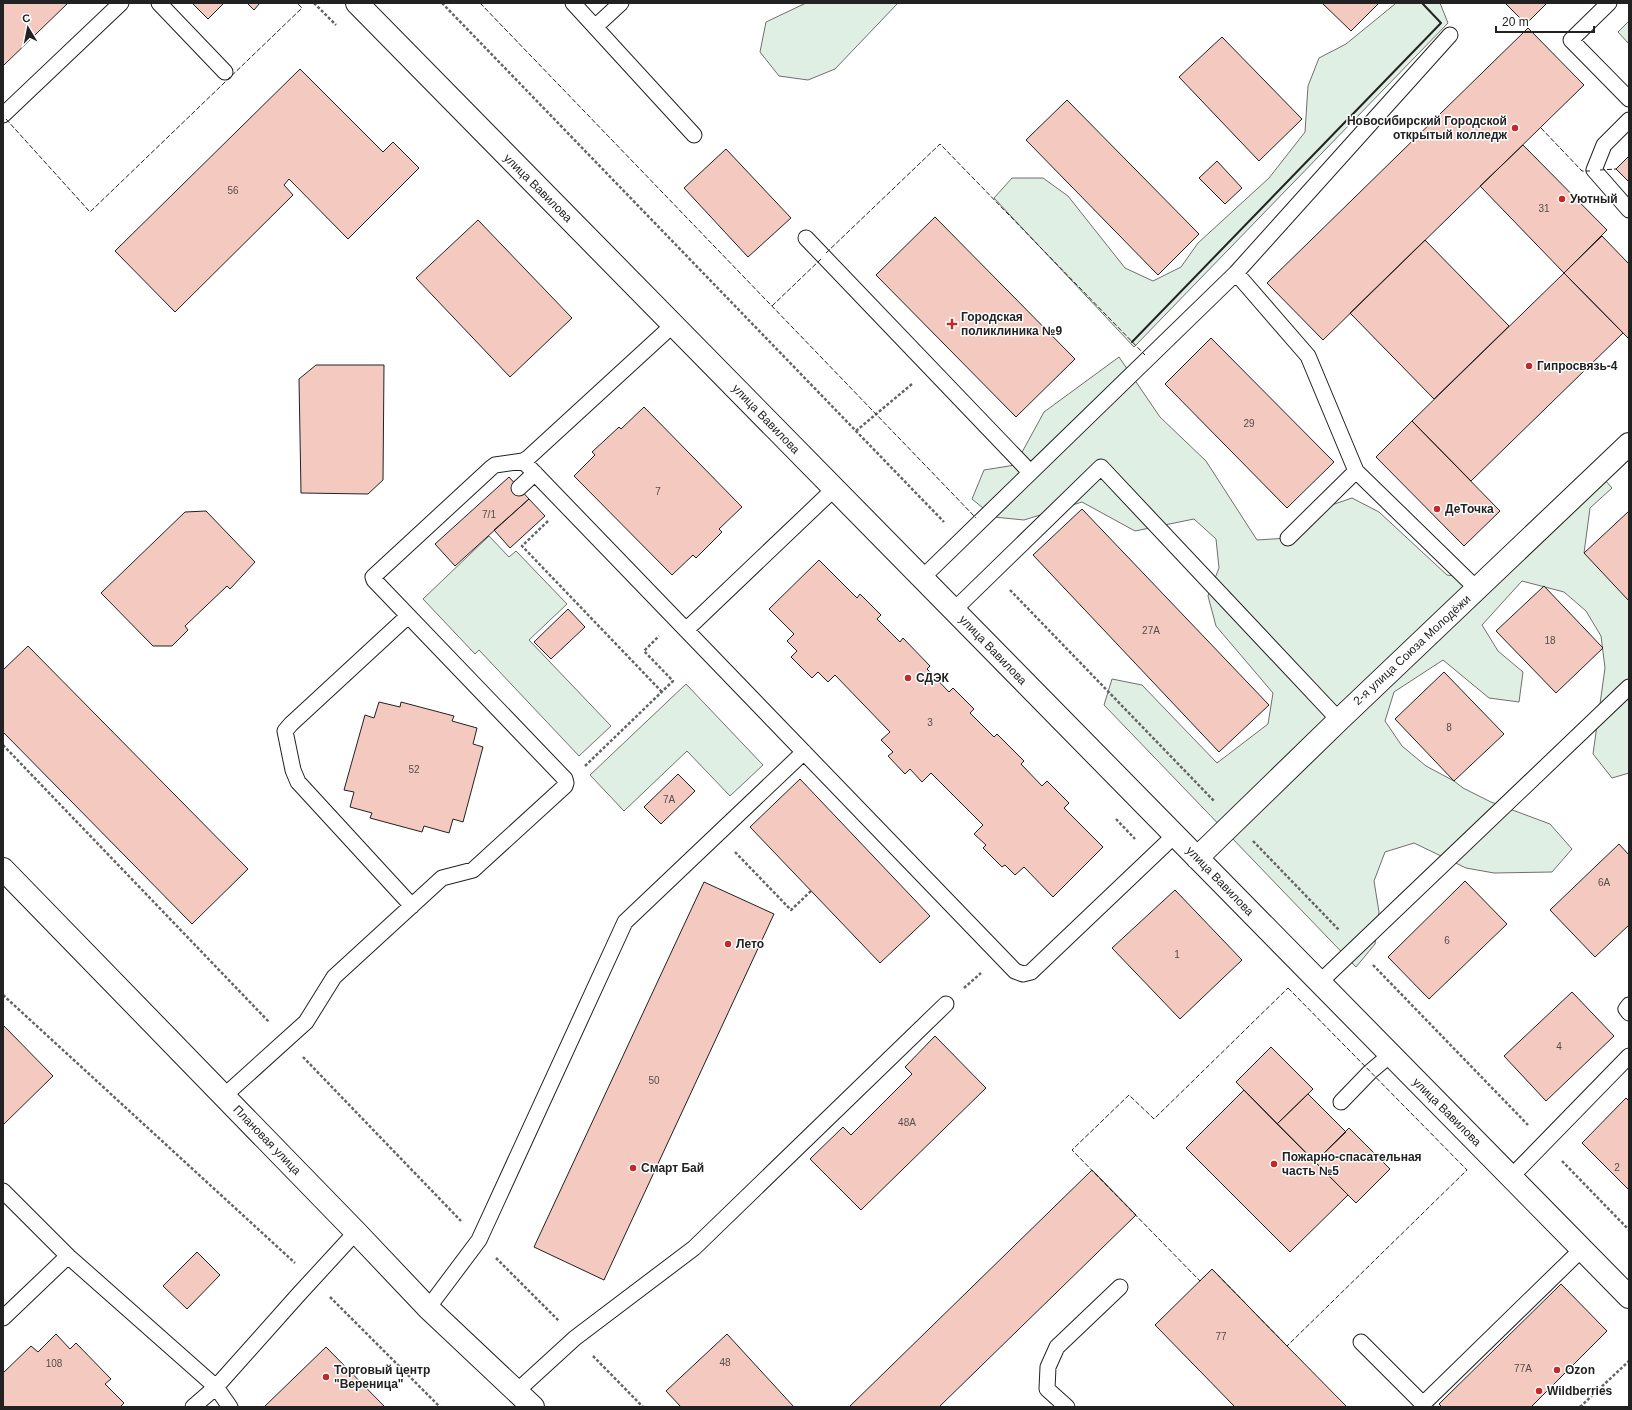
<svg xmlns="http://www.w3.org/2000/svg" width="1632" height="1410" font-family="Helvetica,sans-serif">
<style>
.green{fill:#e0efe3;stroke:#6f6f6f}
.building{fill:#f3c9c0;stroke:#222}
.lines{fill:none;stroke-linecap:round;stroke-linejoin:round}
.service-casing{stroke:#222;stroke-width:17}
.minor-casing{stroke:#222;stroke-width:24}
.primary-casing{stroke:#222;stroke-width:24}
.path{stroke:#646464;stroke-width:2.5;stroke-dasharray:3 2;stroke-linecap:butt}
.service{stroke:#fff;stroke-width:15}
.minor{stroke:#fff;stroke-width:22}
.primary{stroke:#fff;stroke-width:22}
.fence{stroke:#222;stroke-width:1;stroke-dasharray:5 2;stroke-linecap:butt}
.wall{stroke:#222;stroke-width:2}
.poi-dot{fill:#c62828;stroke:#fff;stroke-width:1.5}
.labels{text-anchor:middle;dominant-baseline:central;stroke-width:3;stroke-linejoin:round;paint-order:stroke}
.number-label{font-size:10px;fill:#564c4a}
.poi-label{font-size:12px;font-weight:bold;fill:#222;stroke:#fff;text-anchor:start}
.street-label{font-size:12px;fill:#222;stroke:#fff}
</style>
<rect width="100%" height="100%" fill="#fff"/>
<path class="green" d="M806 3H898L835 69 808 80 779 76 760 52 766 22Z
M1395 3H1440L1448 23 1134 347 994 198 1012 178H1043L1068 196 1125 268 1153 281 1181 267 1198 243 1269 178 1305 132 1308 86 1319 58 1346 44 1395 4Z
M1629 21V44L1618 32Z
M1119 357 1160 417 1206 461 1257 540 1288 538 1320 509 1352 498 1379 512 1447 575 1478 579 1575 494 1591 464 1612 488 1590 508 1584 553 1610 571 1629 600V773L1612 778 1593 754 1605 668 1601 636 1586 611 1564 592 1522 581 1482 625 1498 651 1523 672 1519 702 1489 698 1443 660 1394 692 1385 721 1402 746 1426 766 1454 781 1463 788 1491 802 1550 824 1572 849 1552 872 1494 873 1466 868 1414 843 1385 852 1374 881 1379 912 1375 944 1356 967 1104 705 1112 679 1142 685 1217 763 1268 724 1273 693 1216 626 1208 596 1219 568 1216 539 1194 519 1135 531 1082 502 1024 520 994 517 972 499 984 470 1015 465 1044 412Z
M489 536 509 557 516 551 567 604 529 640 611 726 579 756 479 650 475 654 423 599Z
M686 684 763 765 730 796 687 751 624 811 590 775Z"/>
<path class="building" d="M3 3H68L3 66Z
M192 3H224L208 19Z
M247 3H260L254 10Z
M1322 3H1379L1351 31Z
M1505 3H1547L1526 24Z
M1528 28 1584 85 1323 340 1267 283Z
M1222 37 1302 119 1259 161 1179 77Z
M300 69 383 152 393 142 419 168 348 239 289 179 284 185 293 195 175 312 115 251Z
M1067 100 1199 234 1158 275 1026 140Z
M1523 145 1607 230 1564 273 1480 186Z
M726 149 791 218 748 257 684 188Z
M1629 156V182L1616 169Z
M1217 161 1242 188 1225 204 1199 178Z
M935 217 1075 359 1016 417 876 275Z
M478 220 572 318 510 377 416 278Z
M1602 236 1629 264V339L1564 273Z
M1425 240 1509 326 1434 399 1350 313Z
M1564 273 1623 333 1471 481 1412 421Z
M1211 338 1334 462 1287 508 1165 384Z
M316 365H384L383 480 368 494 301 493 299 379Z
M644 407 742 507 719 529 722 532 696 558 693 555 672 575 574 476 595 455 592 452 619 427 621 429Z
M1412 421 1500 511 1464 546 1376 457Z
M509 477 529 499 455 566 435 544Z
M529 499 545 516 510 548 494 530Z
M1082 509 1269 705 1219 752 1033 555Z
M206 511 255 562 230 589 227 586 185 626 188 630 172 646H153L101 593 185 512Z
M1629 511V601L1584 553Z
M819 560 857 598 860 594 881 615 877 619 900 642 903 638 930 666 927 669 949 692 953 688 974 709 970 713 994 737 997 734 1024 761 1021 764 1042 786 1047 781 1069 803 1064 808 1103 847 1053 897 1024 867 1015 875 1005 865 1002 867 983 848 986 845 974 834 983 825 931 773 922 782 910 769 905 774 888 756 893 752 881 740 890 732 835 675 828 682 818 672 812 678 791 657 797 651 787 641 794 634 769 609Z
M1544 586 1603 648 1556 693 1496 631Z
M568 609 585 627 551 659 534 642Z
M28 646 248 869 192 924 3 732V670Z
M1444 672 1504 734 1454 781 1395 719Z
M379 702 400 707 401 702 454 716 452 721 477 728 473 744 483 747 463 822 453 819 449 833 424 826 422 832 370 818 372 813 350 807 354 792 344 790 365 715 374 718Z
M678 774 695 791 661 824 644 807Z
M800 779 930 916 880 963 750 827Z
M1619 844 1629 855V925L1595 957 1550 910Z
M1465 881 1507 924 1429 999 1388 957Z
M704 882 774 914 604 1280 534 1247Z
M1175 890 1242 960 1180 1019 1112 948Z
M1572 992 1614 1036 1546 1101 1504 1056Z
M3 1025 53 1076 3 1125Z
M935 1036 986 1088 861 1210 810 1159 843 1127 851 1135 912 1074 905 1067Z
M1271 1047 1313 1089 1277 1124 1236 1082Z
M1244 1090 1348 1195 1290 1252 1186 1148Z
M1308 1094 1346 1132 1315 1162 1277 1124Z
M1626 1098 1629 1101V1190L1582 1143Z
M1349 1128 1390 1169 1356 1203 1315 1162Z
M1092 1170 1136 1215 939 1407H849Z
M197 1252 220 1275 187 1309 163 1286Z
M1212 1269 1287 1346 1347 1407H1235L1155 1325Z
M1561 1284 1607 1331 1531 1407H1442L1439 1404Z
M56 1334 70 1349 76 1343 111 1379 105 1384 124 1403 120 1407H3V1373L31 1346 38 1352Z
M727 1334 794 1407H681L666 1391Z
M326 1347 385 1407H264Z"/>
<g class="lines">
<defs>
<path id="service" d="M159 3 225 72
M573 3 694 135
M1609 3 1571 40 1629 99
M595 27 621 3
M3 115 121 3
M1629 120 1604 145 1594 170 1629 210
M806 238 1030 472
M523 461 1015 971 1023 974 1031 972 1175 835
M1356 471 1308 356 1236 273 1450 35
M519 488 535 473
M1288 538 1356 471 1477 589
M922 578 1236 273
M954 610 1101 467 1339 720
M408 616 291 724 285 731 293 770 298 782 412 906
M686 630 834 489
M1319 983 1629 687
M1629 1005 1626 1009 1629 1013
M224 1096 306 1022 334 977 442 878 473 870 565 786 566 783 565 779 374 580 373 577 491 468 495 465 523 461 528 458 673 325
M1341 1102 1370 1072 1390 1055
M1511 1177 1629 1056
M3 1191 68 1256 216 1387 230 1407
M428 1308 479 1240 625 922 804 752
M3 1318 68 1256
M1361 1342 1423 1404 1582 1249
M517 1391 575 1338 694 1248 946 1004
M193 1407 216 1387 299 1294 356 1232
M1067 1407 1047 1389 1048 1367 1057 1347 1120 1287"/>
<path id="minor" d="M357 3 1629 1297
M1197 858 1339 720 1629 444"/>
<path id="primary" d="M3 869 356 1232 428 1308 533 1407"/>
</defs>
<use href="#service" class="service-casing"/>
<use href="#minor" class="minor-casing"/>
<use href="#primary" class="primary-casing"/>
<path class="path" d="M314 3 336 25
M442 3 944 522
M856 431 912 384
M548 521 522 546 662 692
M1010 590 1215 802
M3 745 269 1022
M585 766 673 681 644 651 659 636
M1116 819 1135 839
M1253 841 1339 930
M735 852 791 910 811 891
M1373 965 1528 1125
M964 988 981 973
M3 995 295 1263
M303 1057 461 1221
M1562 1161 1629 1230
M496 1258 559 1321
M330 1297 440 1407
M593 1356 643 1407
M1580 1407 1629 1361"/>
<use href="#service" class="service"/>
<use href="#minor" class="minor"/>
<use href="#primary" class="primary"/>
<path class="fence" d="M480 3 976 518
M6 119 90 212 302 8 297 3
M1541 128 1582 171H1590
M1600 170 1616 169
M826 253 940 144 1145 355
M772 306 821 259
M1288 988 1467 1170 1287 1346 1212 1269 1200 1281 1072 1150 1129 1095 1154 1119Z"/>
<path class="wall" d="M1132 342 1441 23 1422 3"/>
</g>
<g class="poi-dot">
<circle cx="1515" cy="128" r="4"/>
<circle cx="1562" cy="199" r="4"/>
<path d="M950 318h4v4h4v4h-4v4h-4v-4h-4v-4h4z"/>
<circle cx="1529" cy="366" r="4"/>
<circle cx="1437" cy="509" r="4"/>
<circle cx="908" cy="678" r="4"/>
<circle cx="728" cy="944" r="4"/>
<circle cx="1274" cy="1164" r="4"/>
<circle cx="633" cy="1168" r="4"/>
<circle cx="1557" cy="1370" r="4"/>
<circle cx="326" cy="1377" r="4"/>
<circle cx="1539" cy="1391" r="4"/>
</g>
<g class="labels">
<g class="number-label">
<text x="233" y="190">56</text>
<text x="1544" y="208">31</text>
<text x="1249" y="423">29</text>
<text x="658" y="491">7</text>
<text x="489" y="514">7/1</text>
<text x="1151" y="630">27А</text>
<text x="1550" y="640">18</text>
<text x="930" y="722">3</text>
<text x="1449" y="727">8</text>
<text x="414" y="769">52</text>
<text x="669" y="799">7А</text>
<text x="1604" y="882">6А</text>
<text x="1447" y="940">6</text>
<text x="1177" y="954">1</text>
<text x="1559" y="1046">4</text>
<text x="654" y="1080">50</text>
<text x="907" y="1122">48А</text>
<text x="1617" y="1167">2</text>
<text x="1221" y="1336">77</text>
<text x="725" y="1362">48</text>
<text x="54" y="1363">108</text>
<text x="1523" y="1368">77А</text>
</g>
<g class="poi-label">
<text x="1507" y="121" text-anchor="end">Новосибирский Городской<tspan x="1507" dy="14">открытый колледж</tspan></text>
<text x="1570" y="199">Уютный</text>
<text x="961" y="317">Городская<tspan x="961" dy="14">поликлиника №9</tspan></text>
<text x="1537" y="366">Гипросвязь-4</text>
<text x="1445" y="509">ДеТочка</text>
<text x="916" y="678">СДЭК</text>
<text x="736" y="944">Лето</text>
<text x="1282" y="1157">Пожарно-спасательная<tspan x="1282" dy="14">часть №5</tspan></text>
<text x="641" y="1168">Смарт Бай</text>
<text x="334" y="1370">Торговый центр<tspan x="334" dy="14">"Вереница"</tspan></text>
<text x="1565" y="1370">Ozon</text>
<text x="1547" y="1391">Wildberries</text>
</g>
<g class="street-label">
<text transform="translate(538 188) rotate(45)">улица Вавилова</text>
<text transform="translate(766 419) rotate(46)">улица Вавилова</text>
<text transform="translate(993 650) rotate(46)">улица Вавилова</text>
<text transform="translate(1412 650) rotate(-43)">2-я улица Союза Молодёжи</text>
<text transform="translate(1220 881) rotate(46)">улица Вавилова</text>
<text transform="translate(1447 1112) rotate(45)">улица Вавилова</text>
<text transform="translate(267 1140) rotate(46)">Плановая улица</text>
</g>
</g>
<rect width="1632" height="1410" fill="none" stroke="#222222" stroke-width="8"/>
<g transform="translate(28 28) rotate(350)" stroke="#ffffff" stroke-width="3" paint-order="stroke">
<path d="M0-3L7 15L0 10L-7 15Z" fill="#222222"/>
<text y="-6" font-size="11" font-weight="bold" text-anchor="middle" fill="#222222">С</text>
</g>
<path d="M1496 26v6h98v-6" fill="none" stroke="#222222" stroke-width="2"/>
<text x="1502" y="26" font-size="12" fill="#222222" stroke="#ffffff" stroke-width="3" paint-order="stroke">20 m</text>
</svg>
